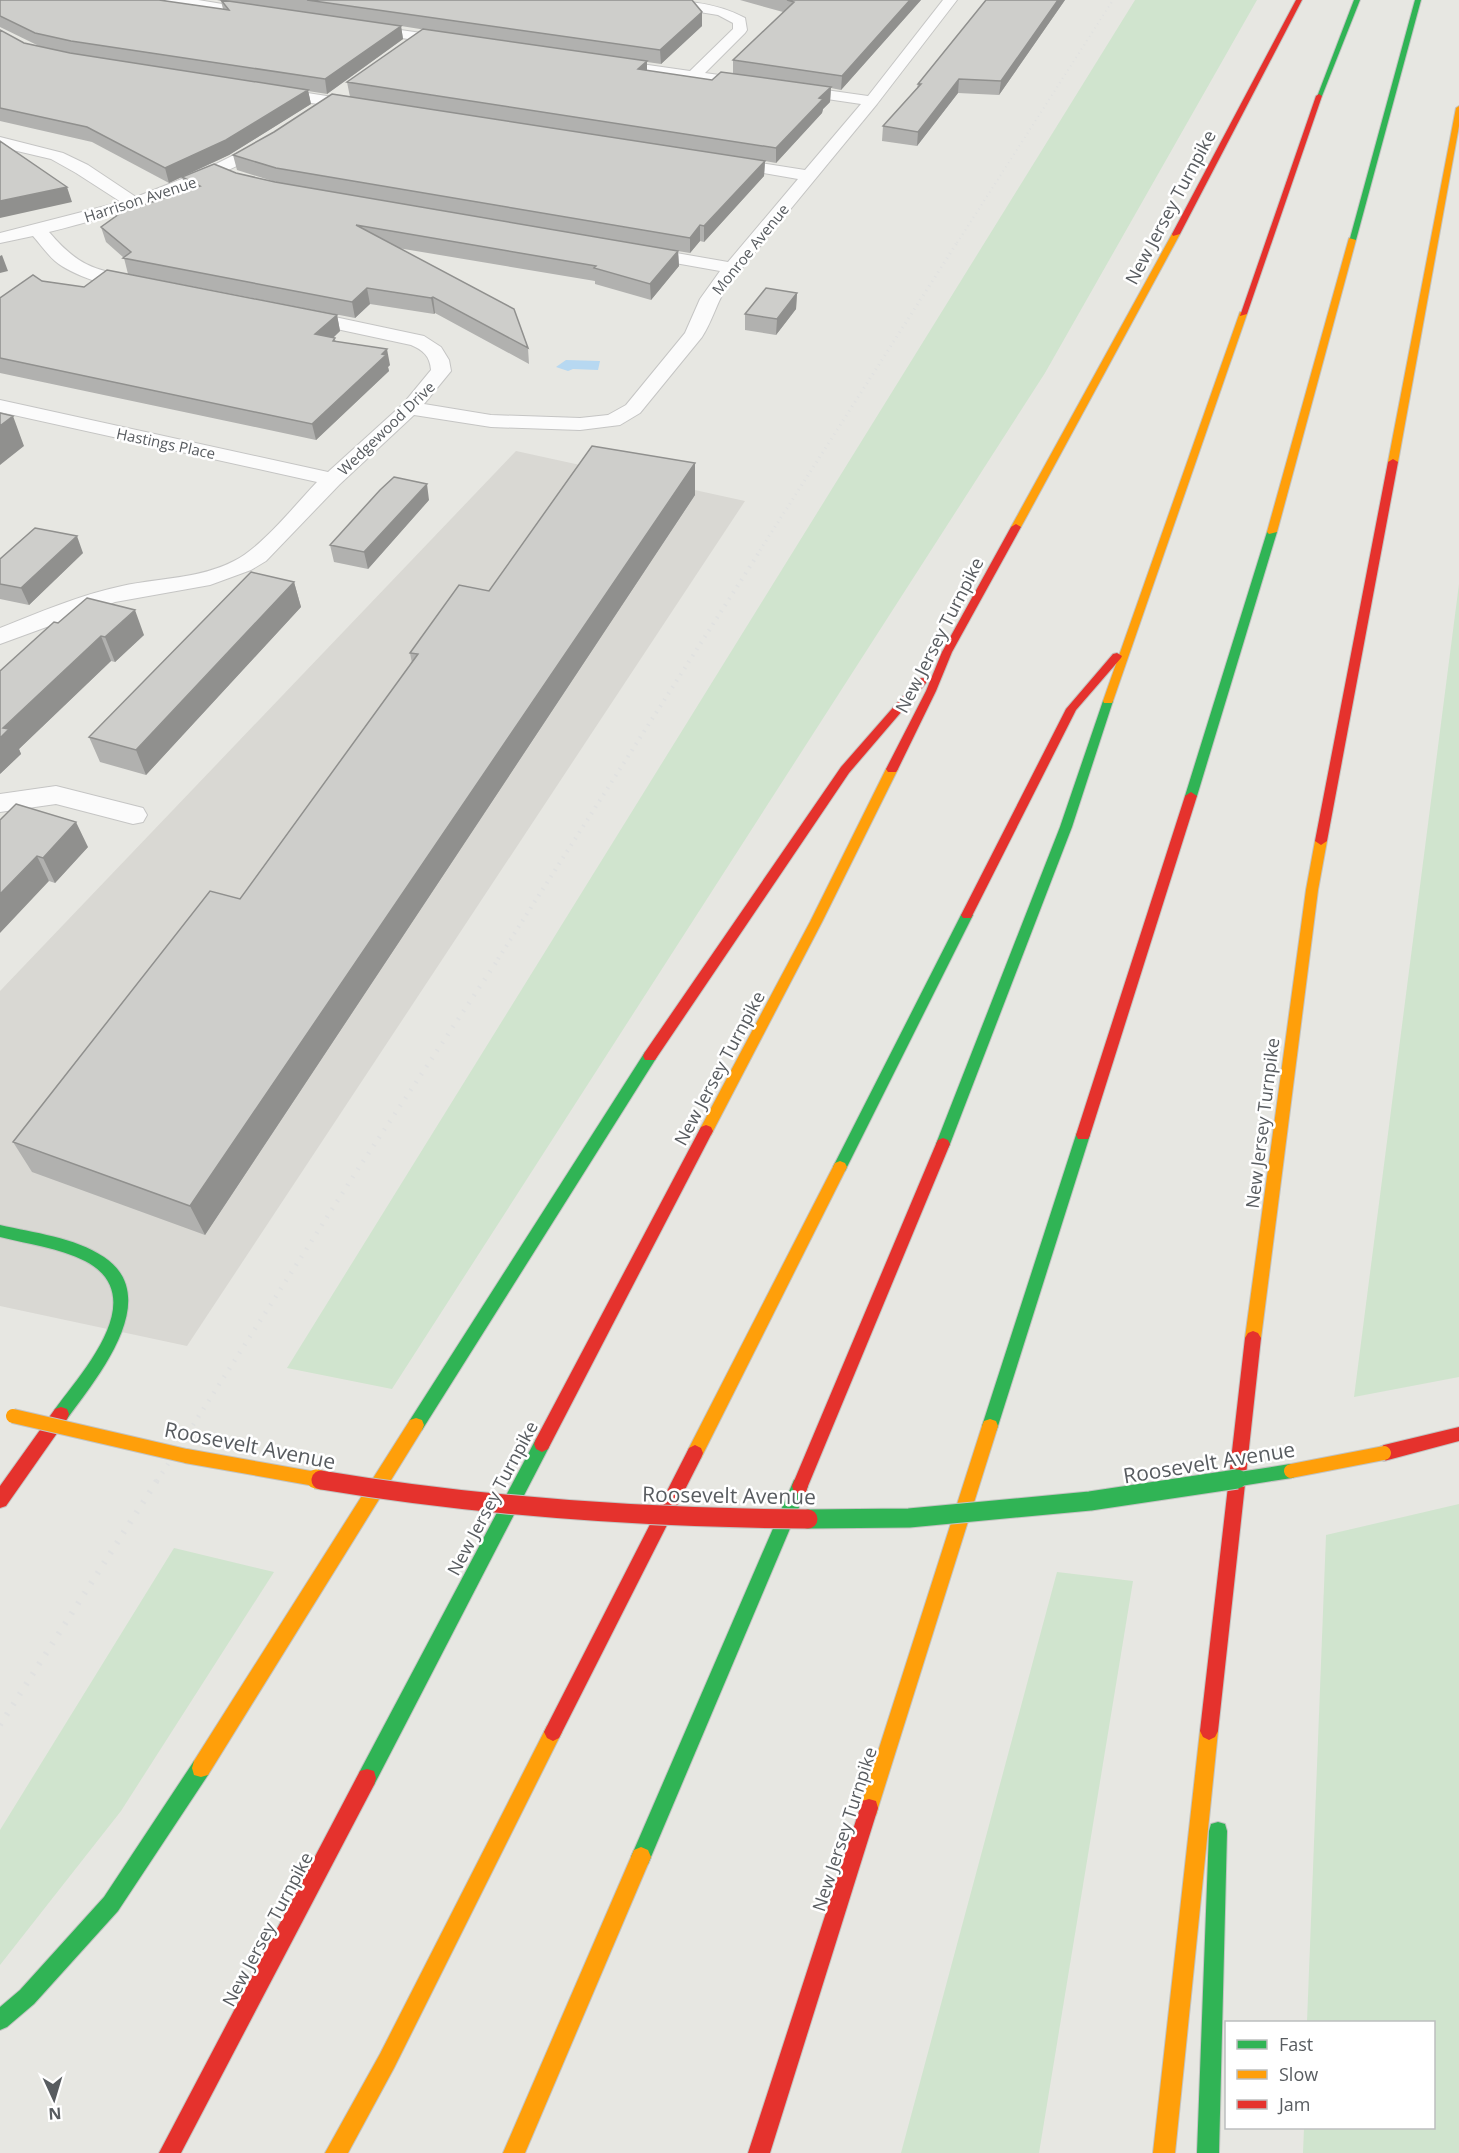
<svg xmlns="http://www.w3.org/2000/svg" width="1459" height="2153" font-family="'Open Sans',sans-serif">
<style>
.industrial{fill:#d9d8d3}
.green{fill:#d0e4ce}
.water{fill:#b7d8f1}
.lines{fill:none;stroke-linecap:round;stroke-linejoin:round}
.street-casing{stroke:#c5c5c4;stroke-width:2}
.fast-casing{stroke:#c3c4c2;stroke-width:2}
.slow-casing{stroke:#c3c4c2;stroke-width:2}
.jam-casing{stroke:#c3c4c2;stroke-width:2}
.street{fill:#fbfbfb;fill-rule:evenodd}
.fast{fill:#30b455;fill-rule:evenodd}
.slow{fill:#ff9f0a;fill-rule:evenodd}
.jam{fill:#e5322d;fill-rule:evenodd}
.rail-far4{stroke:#e0e1e0;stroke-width:2;stroke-dasharray:1 4;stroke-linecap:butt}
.rail-far3{stroke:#e0e1e0;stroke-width:3;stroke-dasharray:1 4.5;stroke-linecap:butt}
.rail-far2{stroke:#e0e1e0;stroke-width:4;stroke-dasharray:1.5 6;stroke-linecap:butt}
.rail-far1{stroke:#e0e1e0;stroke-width:4.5;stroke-dasharray:1.5 8;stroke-linecap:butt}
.rail{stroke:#e0e1e0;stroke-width:6;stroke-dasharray:2 10;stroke-linecap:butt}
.fast-bridge-far1-casing{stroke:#c3c4c2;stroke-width:16;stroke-linecap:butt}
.fast-bridge-casing{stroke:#c3c4c2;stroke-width:21;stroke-linecap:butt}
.slow-bridge-far1-casing{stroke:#c3c4c2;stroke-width:16;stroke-linecap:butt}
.slow-bridge-casing{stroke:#c3c4c2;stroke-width:21;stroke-linecap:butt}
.jam-bridge-far1-casing{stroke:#c3c4c2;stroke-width:16;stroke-linecap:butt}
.jam-bridge-casing{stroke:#c3c4c2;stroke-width:21;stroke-linecap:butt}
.fast-bridge-far1{stroke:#30b455;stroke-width:14}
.fast-bridge{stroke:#30b455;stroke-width:19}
.slow-bridge-far1{stroke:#ff9f0a;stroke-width:14}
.slow-bridge{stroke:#ff9f0a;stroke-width:19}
.jam-bridge-far1{stroke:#e5322d;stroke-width:14}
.jam-bridge{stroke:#e5322d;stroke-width:19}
.wall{fill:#b1b1af}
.shaded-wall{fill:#90908e}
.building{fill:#cececb;stroke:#90908e;stroke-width:1.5}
.labels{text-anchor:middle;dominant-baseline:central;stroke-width:5;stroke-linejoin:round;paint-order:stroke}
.far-street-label{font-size:15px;fill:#585c60;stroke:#fff}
.street-label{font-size:18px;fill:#585c60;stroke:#fff}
.near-street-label{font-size:21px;fill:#585c60;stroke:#fff}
</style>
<rect width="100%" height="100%" fill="#e7e7e2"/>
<path class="industrial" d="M516 451 745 501 187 1346 0 1306V991Z"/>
<path class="green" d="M1135 0H1257L1045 373 392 1389 287 1368Z
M1459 584V1377L1354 1397Z
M1459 1504V2153H1303L1304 2128H1434V2022H1307L1326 1535Z
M174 1548 274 1572 121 1811 0 1965V1830Z
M1057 1572 1133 1581 1039 2153H901Z"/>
<path class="water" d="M566 360 600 361 598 370 573 369 568 371 556 367Z"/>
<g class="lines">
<defs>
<path id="street" d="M165 0H198L266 11 273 15 266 19 172 4Z
M643 0C678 0 714 1 745 18L747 30 745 33 705 73 868 96 943 0H957L877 104 728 285C717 301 713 320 702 337L640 413 620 425 580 430 491 427 414 415 340 484 266 561 251 570 210 585 115 602 0 644V628C40 612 80 595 122 586 159 578 199 579 234 561 262 547 294 506 317 482L0 412V400L328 472 403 404 431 370C430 356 423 350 411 345L290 319 288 315 290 311 297 309 424 336 441 347 449 360 451 371 424 404 491 415 580 418 608 415 626 405 685 333 700 299 720 271 630 255 627 251 630 247 636 246 728 262 798 179 716 165 714 162 716 159 722 157 805 170 861 104 601 66 599 63 606 59 690 71 733 29V23L718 15 650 4Z
M359 24 456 38 463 42 456 46 354 31 352 28 354 25Z
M269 87 365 102 373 107 365 112 264 95 261 92Z
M272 136 278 138 280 141 278 144C205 186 129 212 49 232 84 273 100 269 149 281L151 285 149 289C126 294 72 276 55 261 47 254 40 244 33 236L0 243V233L121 202 76 173 51 159 0 147V137L63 153 88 165 136 197 202 171Z
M56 786 143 808 147 815 143 822 133 824 56 804 0 812V794Z"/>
<path id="fast" d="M1354 0H1360L1322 96 1317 97Z
M1415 0H1421L1356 240 1349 242Z
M1272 529 1277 532 1197 796 1191 800 1187 799 1185 796 1267 532Z
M1108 698 1113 701 1072 827 950 1144 948 1148H938L936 1144 1060 827 1103 701Z
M967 911 973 915 845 1171 840 1173 835 1171 833 1167 835 1163 961 915Z
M650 1051 655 1052 657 1056 655 1060 422 1430 416 1432 410 1430 408 1425 410 1420 645 1052Z
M1083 1129 1088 1131 1090 1135 998 1426 996 1431 990 1433 984 1431 982 1426 1076 1135 1078 1131Z
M0 1225C34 1233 74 1237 104 1257 165 1298 95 1380 67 1419L61 1421 55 1419 53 1414 55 1409C83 1371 152 1296 85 1261 59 1248 28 1244 0 1237Z
M542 1436 548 1439 550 1444 548 1449 374 1785 367 1787 360 1785 358 1778 360 1771 536 1439Z
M800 1478 806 1480 808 1486 648 1864 641 1867 634 1864 631 1857 634 1850 794 1480Z
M201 1759 208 1761 210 1768 208 1775 118 1911 34 2004 7 2027 0 2030V2007L20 1990 104 1897 194 1761Z
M1218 1822 1225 1824 1227 1831 1219 2153H1197L1209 1831 1211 1824Z"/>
<path id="slow" d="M1459 106V126L1398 462 1393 465 1388 462 1456 108Z
M1176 232 1180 234 1021 527 1013 529 1011 527 1172 234Z
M1349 238 1356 240 1277 532 1269 534 1267 532Z
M1240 312 1247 314 1113 701 1112 703H1104L1103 701Z
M892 765 898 769 822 922 711 1135H701L699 1131 701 1127 810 922 886 769Z
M1321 837 1327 841 1318 890 1261 1338 1258 1343 1253 1345 1248 1343 1245 1338 1306 890 1315 841Z
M840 1161 845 1163 847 1167 701 1458 695 1461 689 1458 687 1453 689 1448 835 1163Z
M416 1418 422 1420 424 1425 422 1430 208 1775 201 1777 194 1775 192 1768 194 1761 410 1420Z
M990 1419 996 1421 998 1426 878 1808 876 1815 869 1817 862 1815 860 1808 982 1426 984 1421Z
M1209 1722 1215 1725 1218 1731 1175 2153H1153L1200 1731 1203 1725Z
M553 1723 559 1726 562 1732 394 2068 348 2153H325L380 2054 547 1726Z
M641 1847 648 1850 651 1857 525 2153H503L634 1850Z"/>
<path id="jam" d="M1296 0H1302L1180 234 1173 236 1172 234Z
M1319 94 1322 96 1247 314 1240 316 1316 96Z
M1393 459 1398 462 1327 841 1321 845 1315 841 1388 462Z
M1016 524 1021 527 952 652 936 691 898 769 896 772H888L886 769 926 691 942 652 1011 527Z
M1117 653 1122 656 1121 658 1076 710 971 918H963L961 915 1066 709 1113 654Z
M922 678 926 679V683L849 773 655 1060H645L643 1056 645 1052 841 767 918 679Z
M1191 792 1197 796 1090 1135 1088 1139H1078L1076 1135 1185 796Z
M706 1125 711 1127 713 1131 548 1449 542 1452 536 1449 534 1444 536 1439 701 1127Z
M943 1138 948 1140 950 1144 808 1486 806 1492 800 1494 794 1492 792 1486 936 1144 938 1140Z
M1253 1331 1258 1333 1261 1338 1218 1731 1215 1737 1209 1740 1203 1737 1200 1731 1245 1338 1248 1333Z
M61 1407 67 1409 69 1414 67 1419 6 1506 0 1508V1486L55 1409Z
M1459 1427V1441L1384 1461 1378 1458 1376 1453 1378 1448 1384 1445Z
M695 1445 701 1448 703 1453 701 1458 559 1738 553 1741 547 1738 544 1732 547 1726 689 1448Z
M367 1769 374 1771 376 1778 374 1785 181 2153H159L360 1771Z
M869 1799 876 1801 878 1808 770 2153H748L860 1808 862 1801Z"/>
</defs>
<use href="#street" class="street-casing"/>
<use href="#fast" class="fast-casing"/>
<use href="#slow" class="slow-casing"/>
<use href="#jam" class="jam-casing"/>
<use href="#street" class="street"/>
<use href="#fast" class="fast"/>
<use href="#slow" class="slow"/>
<use href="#jam" class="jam"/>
<path class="rail-far4" d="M957 243 1113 0"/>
<path class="rail-far3" d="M757 555 958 241"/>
<path class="rail-far2" d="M498 959 758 554"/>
<path class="rail-far1" d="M157 1481 356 1172 499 958"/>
<path class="rail" d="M0 1725 158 1479"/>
<defs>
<path id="fast-bridge-far1" d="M1227 1481 1291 1471"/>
<path id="fast-bridge" d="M808 1519 909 1518 1090 1501 1237 1479"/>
<path id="slow-bridge-far1" d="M13 1416 186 1456 321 1480
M1291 1471 1384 1453"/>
<path id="slow-bridge" d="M316 1479 321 1480"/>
<path id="jam-bridge-far1" d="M321 1480 324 1481"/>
<path id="jam-bridge" d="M321 1480C483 1507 644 1518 808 1519"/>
</defs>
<use href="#fast-bridge-far1" class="fast-bridge-far1-casing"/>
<use href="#fast-bridge" class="fast-bridge-casing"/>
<use href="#slow-bridge-far1" class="slow-bridge-far1-casing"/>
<use href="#slow-bridge" class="slow-bridge-casing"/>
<use href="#jam-bridge-far1" class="jam-bridge-far1-casing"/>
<use href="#jam-bridge" class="jam-bridge-casing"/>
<use href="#fast-bridge-far1" class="fast-bridge-far1"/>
<use href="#fast-bridge" class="fast-bridge"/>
<use href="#slow-bridge-far1" class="slow-bridge-far1"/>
<use href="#slow-bridge" class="slow-bridge"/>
<use href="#jam-bridge-far1" class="jam-bridge-far1"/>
<use href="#jam-bridge" class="jam-bridge"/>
</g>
<path class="wall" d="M0 0 223 9 221 1 217 0H692L702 26 661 64 647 62V71L712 80 733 74V60L783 12 740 0H921L841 90 831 88 830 102 823 109 822 113 776 163 765 161 764 176 704 242 700 241 690 253 678 251 679 266 651 300 595 284V281L398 248 528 348 529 364 435 313 434 314 370 304 355 318 128 274 124 258 106 242 101 227 186 190 182 177 236 173 279 183 237 170 233 155 350 97 347 82 439 32 401 26 403 39 327 94 308 91 311 104 229 155 169 183 92 142 0 121V30L24 43 39 46 0 27Z
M986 0H1065L999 95 958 93 917 146 882 141 883 126 917 88 918 84Z
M42 281 84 287 337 315 340 331 333 338 336 341 390 365 388 367 389 371 316 440 0 373V298Z
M797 293 796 309 776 335 745 330V314Z
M695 463V495L205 1235 32 1172 13 1142 240 899 412 663 410 653 489 591Z
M429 500 368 569 334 562 330 545Z
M83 553 29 605 0 599V559Z
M294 582 301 607 146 775 100 762 89 737Z
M54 622 144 635 115 662 111 661 19 749 21 754 0 774Z
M0 820 88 847 55 883 49 881Z"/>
<path class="shaded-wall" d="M910 0H921L841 90 842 76Z
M1058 0H1065L999 95 1001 81Z
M702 12V26L661 64 660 50Z
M401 26 403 39 327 94 325 79Z
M647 61V75L638 69Z
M959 79 958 93 917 146 918 132Z
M831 87 830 102 823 109 822 113 776 163V148L819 98Z
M308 90 311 104 229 155 169 183 165 168Z
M765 161 764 176 704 242V226Z
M67 187 72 202 0 218V201Z
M700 225V241L690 253V238Z
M678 251 679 266 651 300 650 284Z
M2 255 8 271 0 273V256Z
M367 288 370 304 355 318 352 302Z
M797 293 796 309 776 335 777 319Z
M433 297 435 313 434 314 431 298Z
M337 315 340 331 319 351 315 334Z
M387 349 390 365 388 367 389 371 316 440 312 424Z
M13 416 24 446 0 465V426Z
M695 463V495L205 1235 190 1206Z
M427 484 429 500 368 569 364 552Z
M77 536 83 553 29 605 21 588Z
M294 582 301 607 146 775 136 750Z
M135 610 144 635 115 662 105 637Z
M101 636 111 661 19 749 21 754 0 774V738L3 728Z
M76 822 88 847 55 883 43 858Z
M37 856 49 881 0 933V894Z"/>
<path class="building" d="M0 0H159L229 10 221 0 401 26 325 79 71 41 35 33 0 16Z
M307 0H692L702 12 660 50Z
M787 0H910L842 76 733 60 794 2Z
M986 0H1058L1001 81 959 79 918 132 883 126 921 84H918Z
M423 29 647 61 638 69 712 80 721 72 831 87 819 98 823 99 776 148 347 82Z
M0 30 24 43 70 53 308 90 226 140 165 168 87 127 0 108Z
M332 94 765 161 704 226 700 225 690 238 276 168 233 155 274 132Z
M0 141 67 187 0 201Z
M214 164 236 173 275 182 678 251 650 284 594 268 596 266 356 225 514 309 528 348 433 297 431 298 367 288 352 302 123 258 131 252 101 227 122 212 200 186 182 177Z
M107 270 337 315 315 334 335 338 333 341 387 349 382 354 386 355 312 424 0 358V298L33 275 42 281 84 287Z
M766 288 797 293 777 319 745 314Z
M0 413 13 416 0 426Z
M592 446 695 463 190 1206 13 1142 210 891 240 899 418 654 410 653 459 585 489 591Z
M394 477 427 484 364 552 330 545 380 490Z
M35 528 77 536 21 588 0 584V559Z
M251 572 294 582 136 750 89 737Z
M87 598 135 610 105 637 101 636 3 728 9 729 0 738V671L54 622 58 623Z
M16 804 76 822 43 858 37 856 0 894V820Z"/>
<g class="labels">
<g class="far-street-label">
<text transform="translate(140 199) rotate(-18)">Harrison Avenue</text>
<text transform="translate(750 249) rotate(-51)">Monroe Avenue</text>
<text transform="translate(386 428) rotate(-44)">Wedgewood Drive</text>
<text transform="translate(166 443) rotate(12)">Hastings Place</text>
</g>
<g class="street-label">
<text transform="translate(1170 207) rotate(-62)">New Jersey Turnpike</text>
<text transform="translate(939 635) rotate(-63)">New Jersey Turnpike</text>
<text transform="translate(719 1068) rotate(-62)">New Jersey Turnpike</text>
<text transform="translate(1262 1123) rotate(-83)">New Jersey Turnpike</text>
<text transform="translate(492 1498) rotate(-62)">New Jersey Turnpike</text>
<text transform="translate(844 1829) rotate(-72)">New Jersey Turnpike</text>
<text transform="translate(267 1929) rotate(-62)">New Jersey Turnpike</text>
</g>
<g class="near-street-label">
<text transform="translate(250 1445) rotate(11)">Roosevelt Avenue</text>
<text transform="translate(1209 1462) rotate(-9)">Roosevelt Avenue</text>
<text transform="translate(729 1495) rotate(1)">Roosevelt Avenue</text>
</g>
</g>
<rect x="1225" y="2021" width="210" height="108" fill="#ffffff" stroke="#bcbebf" stroke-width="1.5"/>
<rect x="1237" y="2040" width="30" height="9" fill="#30b455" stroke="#bcbebf" stroke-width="1.5"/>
<text x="1279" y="2051" font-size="18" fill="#585c60">Fast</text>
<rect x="1237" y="2070" width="30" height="9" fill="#ff9f0a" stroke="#bcbebf" stroke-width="1.5"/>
<text x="1279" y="2081" font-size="18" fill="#585c60">Slow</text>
<rect x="1237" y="2100" width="30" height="9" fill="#e5322d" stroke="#bcbebf" stroke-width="1.5"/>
<text x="1279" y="2111" font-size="18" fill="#585c60">Jam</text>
<g transform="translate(54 2099) rotate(176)" stroke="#ffffff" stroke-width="4.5" paint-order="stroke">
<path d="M0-4.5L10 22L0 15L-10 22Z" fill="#585c60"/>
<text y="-9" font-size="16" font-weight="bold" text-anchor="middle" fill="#585c60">N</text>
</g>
</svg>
